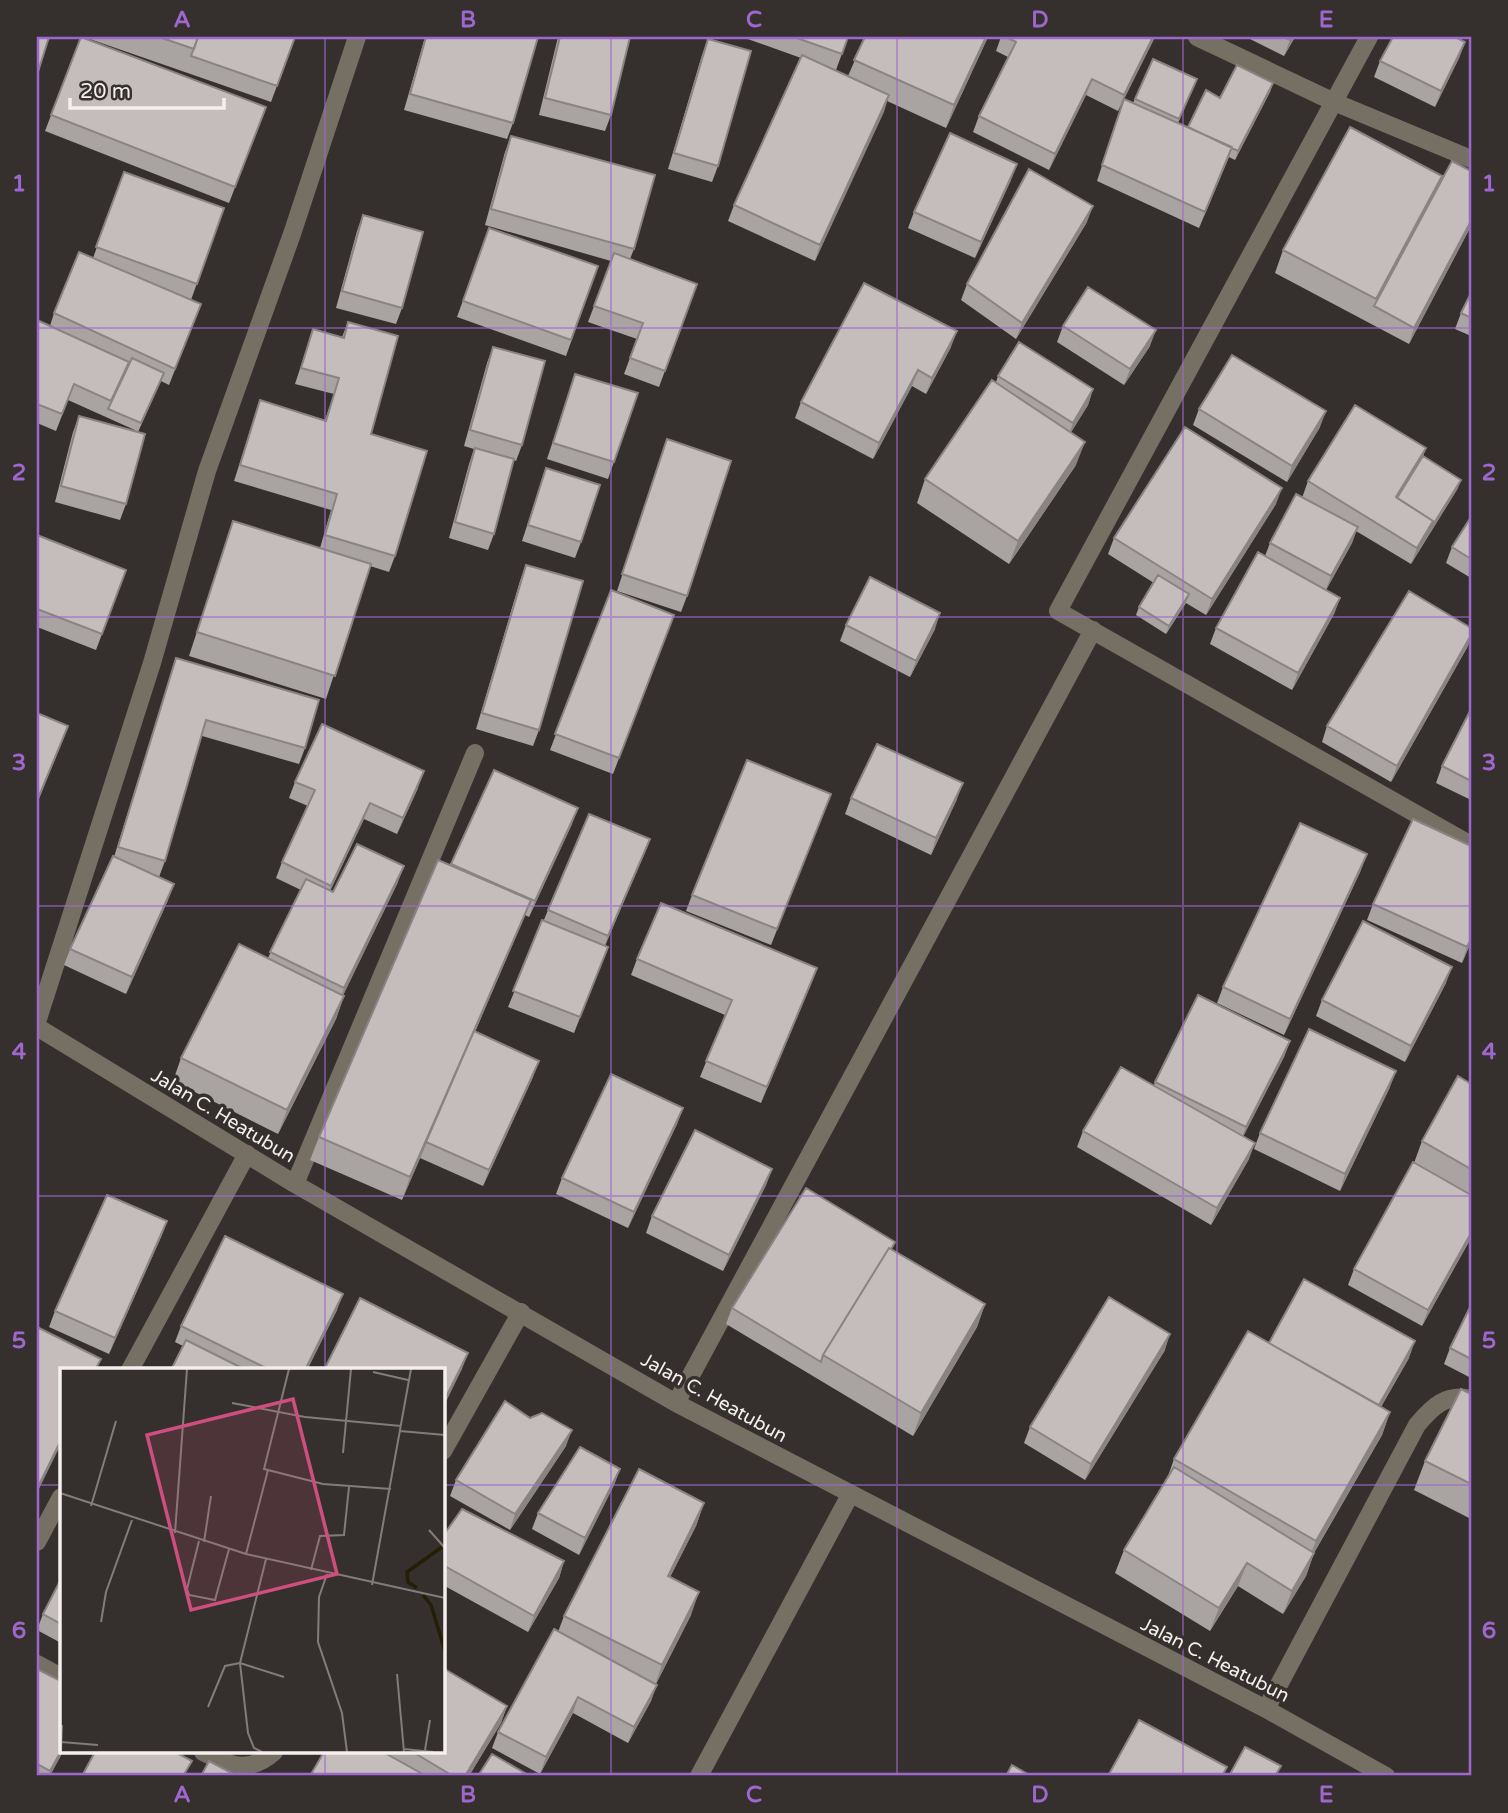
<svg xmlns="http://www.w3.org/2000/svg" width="1508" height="1813" font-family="'Varela Round',sans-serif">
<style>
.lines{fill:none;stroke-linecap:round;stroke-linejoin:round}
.street{stroke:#766f64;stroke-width:18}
.wall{fill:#a9a3a1}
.shaded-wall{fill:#898483}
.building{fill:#c4bdbb;stroke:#898483;stroke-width:2}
.grid{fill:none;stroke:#9f67cd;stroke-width:2;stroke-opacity:0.55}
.labels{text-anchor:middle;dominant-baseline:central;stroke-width:7;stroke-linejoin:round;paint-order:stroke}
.street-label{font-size:19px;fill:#f3f0ee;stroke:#35302d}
.inset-river{fill:none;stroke:#231e05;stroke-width:3.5}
.inset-road{fill:none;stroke:#817d7a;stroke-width:2}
.view{fill:#ce4e80;fill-opacity:0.15;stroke:#ce4e80;stroke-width:3.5}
.inset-edge{fill:none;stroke:#f3f0ee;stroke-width:3.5}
.neatline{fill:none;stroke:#9f67cd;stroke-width:2.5}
.grid-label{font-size:23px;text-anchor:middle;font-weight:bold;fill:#9f67cd}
</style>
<rect width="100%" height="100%" fill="#35302d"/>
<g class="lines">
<path class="street" d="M1197 37 1334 102 1471 159
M1369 37 1058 611 1471 845
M37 1022 152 663 207 471 292 234 357 37
M37 1027 295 1184 676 1403 1266 1709 1386 1776
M295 1184 475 753
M130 1370 247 1154
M676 1403 1093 630
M443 1451 521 1312
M37 1542 61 1497
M37 1664 61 1677
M1266 1709 1417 1425C1432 1407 1446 1393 1471 1399
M203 1752C230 1766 249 1774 274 1752
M699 1776 850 1495"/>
</g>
<path class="wall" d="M81 37 266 107 229 203 45 131Z
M84 37H295L271 102Z
M425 37H538L513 123 507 139 404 110Z
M558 37H630L611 115 605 131 539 115Z
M742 37H848L836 70 827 67 848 76 865 37H988L946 128 887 101 815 261 728 221 734 205 801 58Z
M1001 37H1155L1118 111 1086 95 1049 170 973 132 979 116 1008 57 996 51Z
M1246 37H1295L1284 56Z
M708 39 718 166 712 182 668 169 702 55Z
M1465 42 1459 58 1435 107 1374 77 1380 61Z
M1153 59 1197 79 1178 123 1188 128 1206 90 1220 98 1273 83 1270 92 1235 160 1229 157 1199 228 1097 181 1118 116 1133 103Z
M511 136 634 249 630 259 697 284 659 387 624 374 637 339 588 322 611 261 485 225 505 152Z
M124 172 224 208 191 300 201 304 169 385 161 381 138 432 126 504 120 520 55 502 73 432 79 416 137 431 68 400 56 431 37 423V320L50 326 54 313 93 258Z
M1442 176 1471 226 1409 344 1275 273 1283 250Z
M1011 180 975 258 908 228 914 212Z
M363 215 402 308 396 324 336 308 357 231Z
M1087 222 1016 339 961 300 967 284Z
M489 228 598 266 566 356 457 317Z
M1471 293V336L1455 329 1461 313Z
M348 322 371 434 395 556 389 572 370 566 326 699 189 656 233 521 320 548 331 510 234 481 260 400 325 420 334 394 295 384 313 329 342 337Z
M1063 326 1150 346 1124 385 1057 342Z
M493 347 522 445 516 461 514 460 494 534 488 550 449 538 469 464 474 449 464 446 487 363Z
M951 347 926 394 912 386 873 459 795 418 801 402Z
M575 374 638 393 608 479 547 459Z
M998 376 1093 389 1088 405 1071 432 1076 465 1009 564 917 503 925 479 996 382Z
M1199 409 1320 427 1287 482 1193 425Z
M667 439 687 596 681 612 617 591Z
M1426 448 1423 456 1458 488 1411 564 1356 531 1352 543 1326 590 1340 598 1334 614 1292 690 1210 644 1216 628 1265 556 1270 543 1302 498 1308 481Z
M546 468 581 542 575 558 522 541Z
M1276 504 1206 615 1186 603 1166 634 1136 615 1139 607 1154 583 1108 554 1114 538Z
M1471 517V578L1446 563 1452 547Z
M37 535 126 570 96 650 37 627Z
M526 565 539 730 533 746 476 729 520 581Z
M611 590 674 615 613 774 550 750Z
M846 625 935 629 910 677 840 641Z
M1468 646 1391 782 1322 742 1327 726Z
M176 658 305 748 299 764 202 736 165 861 159 877 168 900 126 994 64 965 70 949 114 857Z
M1471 709V800L1436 783 1442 766Z
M494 770 572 824 529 917 525 915 475 1032 533 1077 483 1186 420 1158 402 1200 310 1160 319 1137 451 866Z
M295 782 418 788 397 834 364 819 330 891 333 892 398 882 343 995 344 996 336 1019 278 1134 173 1081 181 1058 268 958 301 890 276 878 282 862 308 806 289 798Z
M831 794 771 945 686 911 692 895Z
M851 798 957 799 931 855 845 814Z
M650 839 605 946 608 947 574 1033 508 1007 548 910Z
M1361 870 1284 1035 1217 1003 1223 987Z
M1373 904 1471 942 1462 963 1367 920Z
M637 959 811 984 761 1103 700 1077 725 1015 631 975Z
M1446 983 1405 1062 1316 1016 1322 1000Z
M1290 1041 1284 1057 1243 1136 1249 1159 1211 1225 1077 1147 1083 1131 1154 1085 1155 1082Z
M1471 1084V1238L1422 1326 1348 1285 1354 1269 1414 1163 1422 1141Z
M1390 1087 1340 1191 1254 1149 1260 1133Z
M683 1108 677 1124 628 1228 556 1194 562 1178Z
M772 1169 766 1185 723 1271 646 1233 652 1216Z
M167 1221 161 1237 109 1354 49 1327 55 1311Z
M892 1249 985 1304 977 1327 913 1436 726 1324 732 1308Z
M1471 1305V1378L1444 1364 1450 1348Z
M337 1310 307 1370H171L183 1346 175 1342 181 1326Z
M1269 1343 1409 1358 1381 1407 1390 1412 1382 1435 1314 1553 1306 1576 1283 1614 1238 1586 1210 1631 1115 1573 1124 1550 1166 1482 1174 1459Z
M1165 1350 1085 1480 1024 1443 1030 1427Z
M1471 1394V1519L1414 1490 1425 1461Z
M530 1418 566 1446 510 1530 450 1496 456 1480Z
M620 1469 614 1485 579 1555 532 1529 538 1513Z
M704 1503 696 1526 670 1577 691 1615 656 1684 651 1701 628 1743 573 1713 540 1774 492 1748 498 1732 558 1632 564 1616Z
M443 1536 564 1561 559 1578 528 1632 443 1585Z
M61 1579V1643L37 1630 43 1614Z
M37 1669 61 1681 50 1776H37Z
M507 1706 501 1723 469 1776H310L324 1752H443Z"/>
<path class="shaded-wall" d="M986 37H988L946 128 954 105Z
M1153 37H1155L1118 111 1124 95Z
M1292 37H1295L1284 56 1290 40Z
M1465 42 1459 58 1435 107 1441 91Z
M1092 79 1086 95 1049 170 1055 154Z
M1273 83 1270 92 1235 160 1238 151Z
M889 95 884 112 815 261 820 245Z
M1232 147 1226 164 1199 228 1205 212Z
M1017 164 1011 180 975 258 981 242Z
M1093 206 1087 222 1016 339 1022 323Z
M1471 221V226L1409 344 1414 328Z
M1156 330 1150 346 1124 385 1130 369Z
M957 331 951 347 926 394 932 378Z
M918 370 912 386 873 459 879 443Z
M1093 389 1088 405 1067 439 1073 423Z
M1326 411 1320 427 1287 482 1292 466Z
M1085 442 1076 465 1009 564 1018 541Z
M1426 448 1420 464 1395 506 1396 497Z
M1461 480 1458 488 1411 564 1417 548 1433 521Z
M1282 488 1276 504 1206 615 1212 599Z
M1358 527 1352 543 1325 592 1331 576Z
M1189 594 1186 602 1166 634 1169 626Z
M1340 598 1334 614 1292 690 1298 673Z
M940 613 935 629 910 677 916 661Z
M1471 635 1468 646 1391 782 1397 766Z
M68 726 62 742 37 804 39 796Z
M424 771 418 788 397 834 403 818Z
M963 783 957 799 931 855 936 838Z
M370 803 364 819 325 902 331 886Z
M578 808 572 824 529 917 535 901Z
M650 839 644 855 602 952 608 936Z
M1367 854 1361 870 1284 1035 1290 1019Z
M404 866 398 882 339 1004 344 988Z
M174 884 168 900 126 994 132 977Z
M531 900 522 923 402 1200 410 1177Z
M1471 939V942L1462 963 1467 947Z
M1452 967 1446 983 1405 1062 1411 1046Z
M817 968 811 984 761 1103 767 1087Z
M344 996 336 1019 278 1134 287 1110Z
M1290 1041 1284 1057 1240 1143 1246 1127Z
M539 1061 533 1077 483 1186 489 1170Z
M1396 1071 1390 1087 1340 1191 1345 1174Z
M683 1108 677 1124 628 1228 634 1212Z
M1255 1143 1249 1159 1211 1225 1217 1208Z
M772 1169 766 1185 723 1271 729 1255Z
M167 1221 161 1237 109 1354 115 1338Z
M1471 1233V1238L1422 1326 1428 1310Z
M343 1294 337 1310 307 1370H305Z
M985 1304 977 1327 913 1436 921 1413Z
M1170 1334 1165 1350 1085 1480 1091 1464Z
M1415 1341 1409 1358 1371 1424 1377 1408Z
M468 1353 462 1369 443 1408V1403Z
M1390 1412 1382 1435 1307 1564 1316 1541Z
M572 1430 566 1446 510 1530 515 1514Z
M61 1440V1444L37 1493V1489Z
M620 1469 614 1485 579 1555 585 1538Z
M704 1503 696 1526 659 1599 668 1576Z
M1314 1553 1306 1576 1283 1614 1292 1591Z
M564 1561 559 1578 528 1632 534 1616Z
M1247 1563 1238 1586 1210 1631 1219 1608Z
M699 1592 691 1615 654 1688 662 1665Z
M657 1685 651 1701 628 1743 634 1727Z
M578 1697 573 1713 540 1774 546 1757Z
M507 1706 501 1723 469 1776H465Z
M61 1752H63L50 1776H48Z"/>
<path class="building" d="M37 37H49L37 75Z
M81 37 266 107 235 187 51 115Z
M159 37H198L194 49Z
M198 37H295L277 86 191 56Z
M426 37H538L513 123 410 94Z
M560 37H630L611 115 545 98Z
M794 37H848L842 54Z
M865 37H986L954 105 854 60Z
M1006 37H1153L1124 95 1092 79 1055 154 979 116 1016 42Z
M1283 37H1292L1290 40Z
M1393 37H1455L1465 42 1441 91 1380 61Z
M708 39 751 51 718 166 674 153Z
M802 55 889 95 820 245 734 205Z
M1153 59 1197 79 1179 119 1135 99Z
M1237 65 1273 83 1238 151 1188 127 1206 90 1220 98Z
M1124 99 1232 147 1205 212 1102 165Z
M1350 127 1442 176 1376 299 1283 250Z
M950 133 1017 164 981 242 914 212Z
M511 136 655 175 634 249 491 209Z
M1452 161 1471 171V221L1414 328 1374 306Z
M1029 169 1093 206 1022 323 967 284Z
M124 172 224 208 197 284 96 247Z
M363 215 423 232 402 308 342 291Z
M489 228 598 266 571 340 463 301Z
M79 252 201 304 175 369 54 313Z
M614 253 697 284 665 371 630 358 643 323 594 306Z
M864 283 957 331 932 378 918 370 879 443 801 402Z
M1088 287 1156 330 1130 369 1063 326Z
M1471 293V318L1461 313Z
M37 320 129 362 111 401 74 384 62 414 37 404Z
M348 322 398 336 371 434 427 451 395 556 325 535 337 494 240 465 260 400 326 421 339 378 301 368 313 329 344 338Z
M1019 342 1093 389 1073 423 998 376Z
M493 347 545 361 522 445 470 430Z
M1232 355 1326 411 1292 466 1199 409Z
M132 358 164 373 141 423 108 409Z
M575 374 638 393 614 462 553 443Z
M992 380 1085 442 1018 541 925 479Z
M1355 405 1426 448 1396 497 1433 521 1417 548 1308 481Z
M79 416 145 434 126 504 61 486Z
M1185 427 1282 488 1212 599 1114 538Z
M667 439 731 461 687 596 622 574Z
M475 448 514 459 494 534 455 522Z
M1423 456 1461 480 1431 528 1433 521 1397 498Z
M546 468 600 485 581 542 528 525Z
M1296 494 1358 527 1331 576 1270 543Z
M1471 517V559L1452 547Z
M233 521 371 564 335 676 197 632Z
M37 535 126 570 102 634 37 609Z
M1258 552 1340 598 1298 673 1216 628Z
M526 565 583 581 539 730 482 713Z
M1158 575 1189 594 1169 626 1139 607Z
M870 577 940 613 916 661 846 625Z
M611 590 674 615 619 758 555 734Z
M1409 591 1471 628V635L1397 766 1327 726Z
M176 658 319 700 305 748 206 720 165 861 118 847Z
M1471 709V781L1442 766Z
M37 713 68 726 39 796 37 795Z
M322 724 424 771 403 818 370 803 331 886 282 862 315 790 295 782Z
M877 744 963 783 936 838 851 798Z
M747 760 831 794 777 929 692 895Z
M494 770 578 808 535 901 451 864Z
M589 814 650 839 608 936 548 910Z
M1413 819 1471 846V939L1467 947 1373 904Z
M1300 823 1367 854 1290 1019 1223 987Z
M357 844 404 866 344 988 270 952 306 879 333 892Z
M113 856 174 884 132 977 70 949Z
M438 860 531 900 410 1177 319 1137Z
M661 903 817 968 767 1087 706 1061 732 1000 637 959Z
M542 920 608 947 580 1017 513 991Z
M1363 921 1452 967 1411 1046 1322 1000Z
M239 944 344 996 287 1110 181 1058Z
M1198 995 1290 1041 1246 1127 1155 1082Z
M1309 1029 1396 1071 1345 1174 1260 1133Z
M474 1031 539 1061 489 1170 426 1142Z
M1121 1067 1255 1143 1217 1208 1083 1131Z
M611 1074 683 1108 634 1212 562 1178Z
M1458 1076 1471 1084V1169L1422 1141Z
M695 1130 772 1169 729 1255 652 1216Z
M1413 1162 1471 1195V1233L1428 1310 1354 1269Z
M806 1188 895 1242 891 1249 889 1248 823 1355 821 1362 732 1308Z
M107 1195 167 1221 115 1338 55 1311Z
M225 1236 343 1294 305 1370H270L181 1326Z
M889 1248 985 1304 921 1413 823 1355Z
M1304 1279 1415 1341 1379 1405 1269 1343Z
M1109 1297 1170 1334 1091 1464 1030 1427Z
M360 1298 468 1353 443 1403V1370H324Z
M1471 1305V1359L1450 1348Z
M37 1327 101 1359 95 1370H61V1440L37 1489Z
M1248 1331 1390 1412 1316 1541 1174 1459Z
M186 1340 246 1370H171Z
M1461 1389 1471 1394V1484L1425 1461Z
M505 1401 530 1418 542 1413 572 1430 515 1514 456 1480Z
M580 1447 620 1469 585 1538 538 1513Z
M1174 1467 1314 1553 1292 1591 1247 1563 1219 1608 1124 1550Z
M639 1469 704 1503 668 1576 699 1592 662 1665 564 1616Z
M462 1509 564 1561 534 1616 443 1565V1536Z
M61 1579V1624L43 1614Z
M554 1629 657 1685 634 1727 578 1697 546 1757 498 1732Z
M443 1668 507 1706 465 1776H453L413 1752H443Z
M37 1669 61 1681V1751L50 1771 37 1764Z
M1139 1720 1227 1767 1222 1776H1108Z
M1245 1747 1281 1766 1275 1776H1229Z
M95 1752H175L192 1761 183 1776H82Z
M324 1752H383L426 1776H310Z
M492 1754 530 1776H478Z
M209 1761 237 1776H201Z
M1012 1765 1031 1776H1006Z"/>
<path class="grid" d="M325 37V1370M611 37V1776M897 37V1776M1183 37V1776M37 328H1471M37 617H1471M37 906H1471M37 1196H1471M37 1485H61M443 1485H1471M325 1752V1776"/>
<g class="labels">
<g class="street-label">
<text transform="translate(223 1116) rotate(31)">Jalan C. Heatubun</text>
<text transform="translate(714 1398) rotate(29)">Jalan C. Heatubun</text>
<text transform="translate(1215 1660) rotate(27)">Jalan C. Heatubun</text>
</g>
</g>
<g transform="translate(60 1368)">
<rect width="385" height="385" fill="#35302d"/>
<path class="inset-river" d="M357 220 348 214 347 204 382 179M363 227 371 237 385 283"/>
<path class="inset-road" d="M229 1 204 101 263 116 331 121M313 4 348 12M172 35 245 49 341 58M340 63 385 67M283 85 291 1M0 125 186 186 385 230M31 138 56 53M369 162 385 180M115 165 127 1M139 173 127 221 129 227 155 232 169 181M144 174 151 128M186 186 208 102M251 202 260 168 284 167 289 119M267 206 259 229 258 274 282 345 287 384M312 217 351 1M41 254 46 224 72 152M337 306 344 384M148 339 165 298 180 295 224 309M1 374 38 377M344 381 373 384M365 382 370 352M1 384 2 357M202 384 194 380 188 365 180 295 206 191"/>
<path class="view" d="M233 31 277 206 131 242 87 67Z"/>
<rect width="385" height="385" class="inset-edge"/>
</g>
<rect width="1508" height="1813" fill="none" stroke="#35302d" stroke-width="77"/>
<path d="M70 98v10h154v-10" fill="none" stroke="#f3f0ee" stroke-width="3.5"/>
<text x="80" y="98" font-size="21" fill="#f3f0ee" stroke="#35302d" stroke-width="5" paint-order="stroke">20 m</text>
<rect x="38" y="38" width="1432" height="1736" class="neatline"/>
<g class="grid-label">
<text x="182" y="27">A</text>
<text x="468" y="27">B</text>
<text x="754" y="27">C</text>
<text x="1040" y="27">D</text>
<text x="1326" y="27">E</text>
<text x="19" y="191">1</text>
<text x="1489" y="191">1</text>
<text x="19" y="480">2</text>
<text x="1489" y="480">2</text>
<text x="19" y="770">3</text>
<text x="1489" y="770">3</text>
<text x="19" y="1059">4</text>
<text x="1489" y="1059">4</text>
<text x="19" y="1348">5</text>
<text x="1489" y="1348">5</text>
<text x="19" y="1638">6</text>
<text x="1489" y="1638">6</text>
<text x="182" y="1802">A</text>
<text x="468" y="1802">B</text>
<text x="754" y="1802">C</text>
<text x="1040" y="1802">D</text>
<text x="1326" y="1802">E</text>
</g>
</svg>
